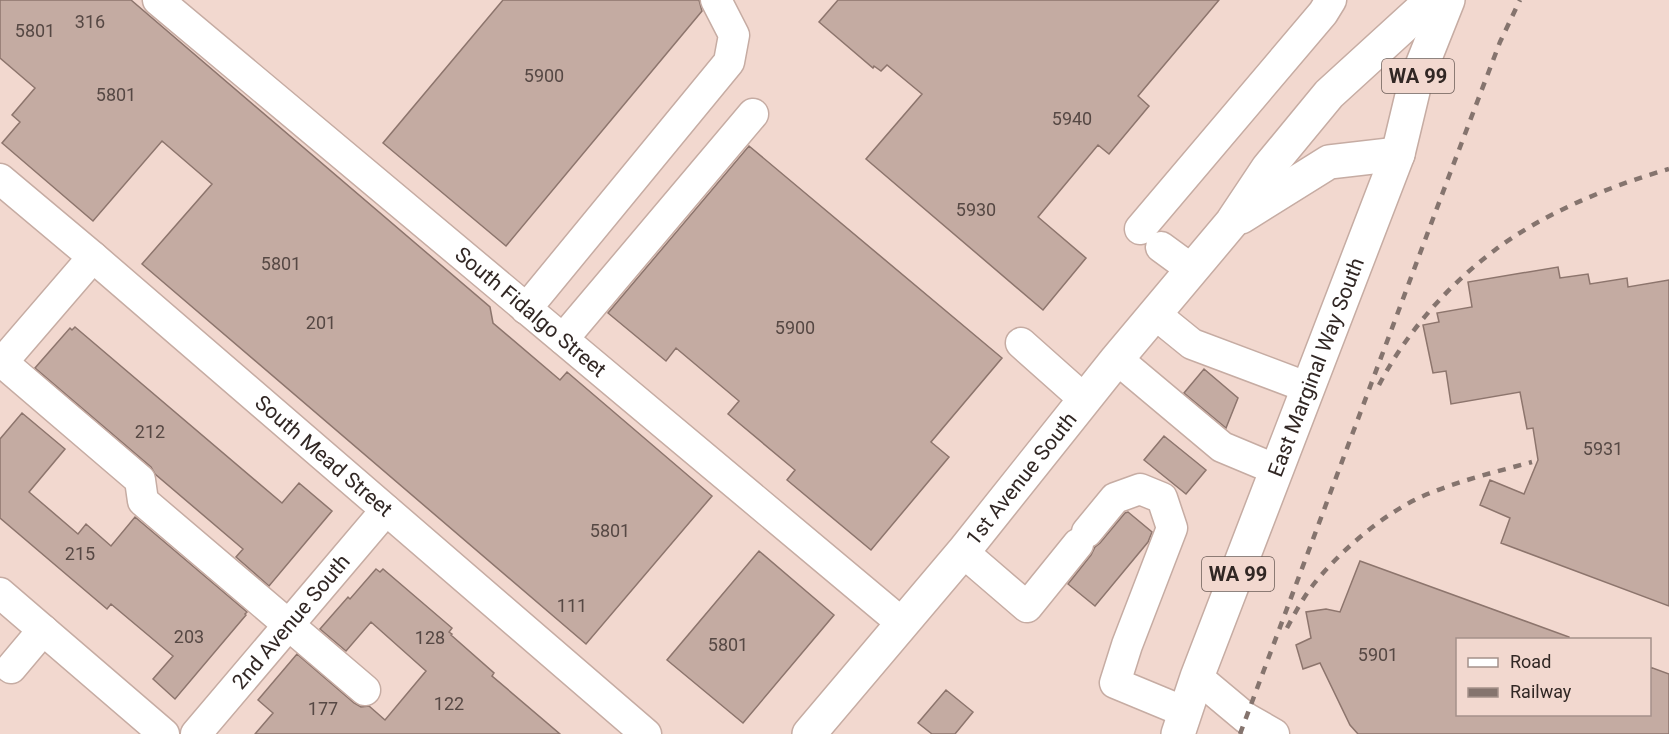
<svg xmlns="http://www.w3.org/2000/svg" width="1669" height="734" font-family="Roboto,sans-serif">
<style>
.building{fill:#c4aba2;stroke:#8d756d;stroke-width:1.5}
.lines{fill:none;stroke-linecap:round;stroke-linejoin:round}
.minor-casing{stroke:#c6aca3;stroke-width:33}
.major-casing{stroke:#c6aca3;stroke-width:36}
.highway-casing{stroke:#c6aca3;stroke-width:36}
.minor{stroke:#fff;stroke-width:30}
.major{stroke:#fff;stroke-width:33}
.highway{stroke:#fff;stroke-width:33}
.rail{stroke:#85746e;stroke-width:4.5;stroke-dasharray:8 8;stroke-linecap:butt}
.labels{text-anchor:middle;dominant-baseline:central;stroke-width:6;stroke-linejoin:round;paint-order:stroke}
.number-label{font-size:18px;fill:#564844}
.shield{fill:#f2d8cf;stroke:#6b5c57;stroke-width:1.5}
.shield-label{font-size:20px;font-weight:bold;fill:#312724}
.street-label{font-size:21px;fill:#312724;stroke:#f2d8cf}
</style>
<rect width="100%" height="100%" fill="#f2d8cf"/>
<path class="building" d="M0 0H131L490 307 493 323 560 380 567 372 712 496 586 644 142 264 212 184 162 141 93 221 2 143 20 122 12 115 35 88 0 58Z
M503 0H699L702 11 506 246 383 143Z
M838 0H1219L1138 96 1149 106 1109 154 1098 145 1038 217 1086 258 1043 310 866 159 922 94 887 65 881 71 874 66 873 68 819 22Z
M749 146 1002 358 931 442 949 457 871 550 787 480 795 470 728 414 739 401 676 348 666 361 608 313Z
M1558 267 1560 278 1588 274 1590 284 1627 278 1628 287 1669 280V606L1501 543 1510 518 1480 505 1490 480 1524 494 1538 460 1533 428 1527 429 1520 392 1451 404 1446 371 1433 373 1423 325 1439 322 1437 313 1472 307 1468 282Z
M75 327 282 503 299 483 332 511 269 586 236 557 243 549 155 474 151 467 35 368 70 328 72 330Z
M1204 369 1238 398 1226 428 1184 393Z
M22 413 65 449 29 492 78 534 86 524 111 546 135 517 247 612 245 614 246 615 175 699 153 679 173 656 111 604 107 609 0 518V439Z
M1164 436 1206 470 1186 494 1144 460Z
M1128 512 1152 532 1148 542 1095 606 1068 584 1091 555 1095 547 1100 543 1125 513Z
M759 551 834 615 743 723 667 660Z
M1360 561 1569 637V639H1458V714H1650V667L1669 674V734H1358L1350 725 1320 663 1303 669 1296 645 1311 638 1306 612 1326 609 1340 612Z
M376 569 380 572 383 569 452 628 449 632 452 634 451 635 494 673 492 676 560 734H255L273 713 258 700 297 654 354 703 361 707 369 706 385 720 426 671 371 622 346 651 320 629 348 597 350 599Z
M946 690 973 712 955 734H932L918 723Z"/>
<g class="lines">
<defs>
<g id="minor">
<path id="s1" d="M158 0 903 624"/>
<path id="s2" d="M0 179 93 257 646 734"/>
<path d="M1140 229 1323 13 1331 0"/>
<path d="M1161 247 1191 269"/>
<path d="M526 309 729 62 734 35 716 0"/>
<path d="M1155 314 1192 344 1309 388"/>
<path d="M563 339 753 114"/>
<path d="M1021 343 1085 400"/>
<path d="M1117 359 1222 447 1277 470"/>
<path d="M2 362 140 480 143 501 365 690"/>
<path d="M0 365 93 257"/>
<path d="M1087 532 1115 498 1140 489 1162 498 1172 528 1127 645 1115 683 1185 712"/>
<path d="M963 552 1027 607 1078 544"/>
<path d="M0 593 164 734"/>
<path d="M11 668 43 630"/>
<path d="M1197 677 1246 718 1274 734"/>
<path id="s3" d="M196 734 386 510"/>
</g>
<g id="major">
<path d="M1241 217 1329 162 1398 154"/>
<path id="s4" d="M809 734 963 552 1117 359 1232 222 1268 168 1329 94 1432 0"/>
</g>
<g id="highway">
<path id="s5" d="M1178 734 1197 677 1398 154 1415 83 1448 0"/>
</g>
</defs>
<use href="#minor" class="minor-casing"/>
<use href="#major" class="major-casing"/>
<use href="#highway" class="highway-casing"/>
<use href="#minor" class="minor"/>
<use href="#major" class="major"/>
<use href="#highway" class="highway"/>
<path class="rail" d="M1379 385C1406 333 1448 285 1495 250 1542 214 1612 185 1669 169
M1287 628C1295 613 1303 598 1313 585 1340 551 1383 514 1423 496 1458 481 1495 472 1532 462
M1240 734 1449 176 1500 42 1520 0"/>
</g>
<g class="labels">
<g class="number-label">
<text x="90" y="21">316</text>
<text x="35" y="30">5801</text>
<text x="544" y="75">5900</text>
<text x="116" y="94">5801</text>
<text x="1072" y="118">5940</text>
<text x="976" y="209">5930</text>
<text x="281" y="263">5801</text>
<text x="321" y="322">201</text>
<text x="795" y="327">5900</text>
<text x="150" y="431">212</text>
<text x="1603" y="448">5931</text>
<text x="610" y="530">5801</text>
<text x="80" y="553">215</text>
<text x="572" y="605">111</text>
<text x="189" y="636">203</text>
<text x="430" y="637">128</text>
<text x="728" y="644">5801</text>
<text x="1378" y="654">5901</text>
<text x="449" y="703">122</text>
<text x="323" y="708">177</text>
</g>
<g class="shield">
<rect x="1382" y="59" width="72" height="34" rx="4.5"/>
<rect x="1202" y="557" width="72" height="34" rx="4.5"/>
</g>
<g class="shield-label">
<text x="1418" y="76">WA 99</text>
<text x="1238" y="574">WA 99</text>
</g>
<g class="street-label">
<text stroke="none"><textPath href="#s1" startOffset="486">South Fidalgo Street</textPath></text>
<text stroke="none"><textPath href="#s5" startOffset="392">East Marginal Way South</textPath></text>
<text stroke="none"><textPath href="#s2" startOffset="426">South Mead Street</textPath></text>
<text stroke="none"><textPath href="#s4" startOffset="332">1st Avenue South</textPath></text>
<text stroke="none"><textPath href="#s3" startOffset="147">2nd Avenue South</textPath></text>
</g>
</g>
<rect x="1456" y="638" width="195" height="78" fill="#f2d8cf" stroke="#a5918b" stroke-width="1.5"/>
<rect x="1468" y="658" width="30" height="9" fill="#ffffff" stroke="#a5918b" stroke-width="1.5"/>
<text x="1510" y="668" font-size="18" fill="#312724">Road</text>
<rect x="1468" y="688" width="30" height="9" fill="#85746e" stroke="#a5918b" stroke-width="1.5"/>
<text x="1510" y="698" font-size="18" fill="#312724">Railway</text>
</svg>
